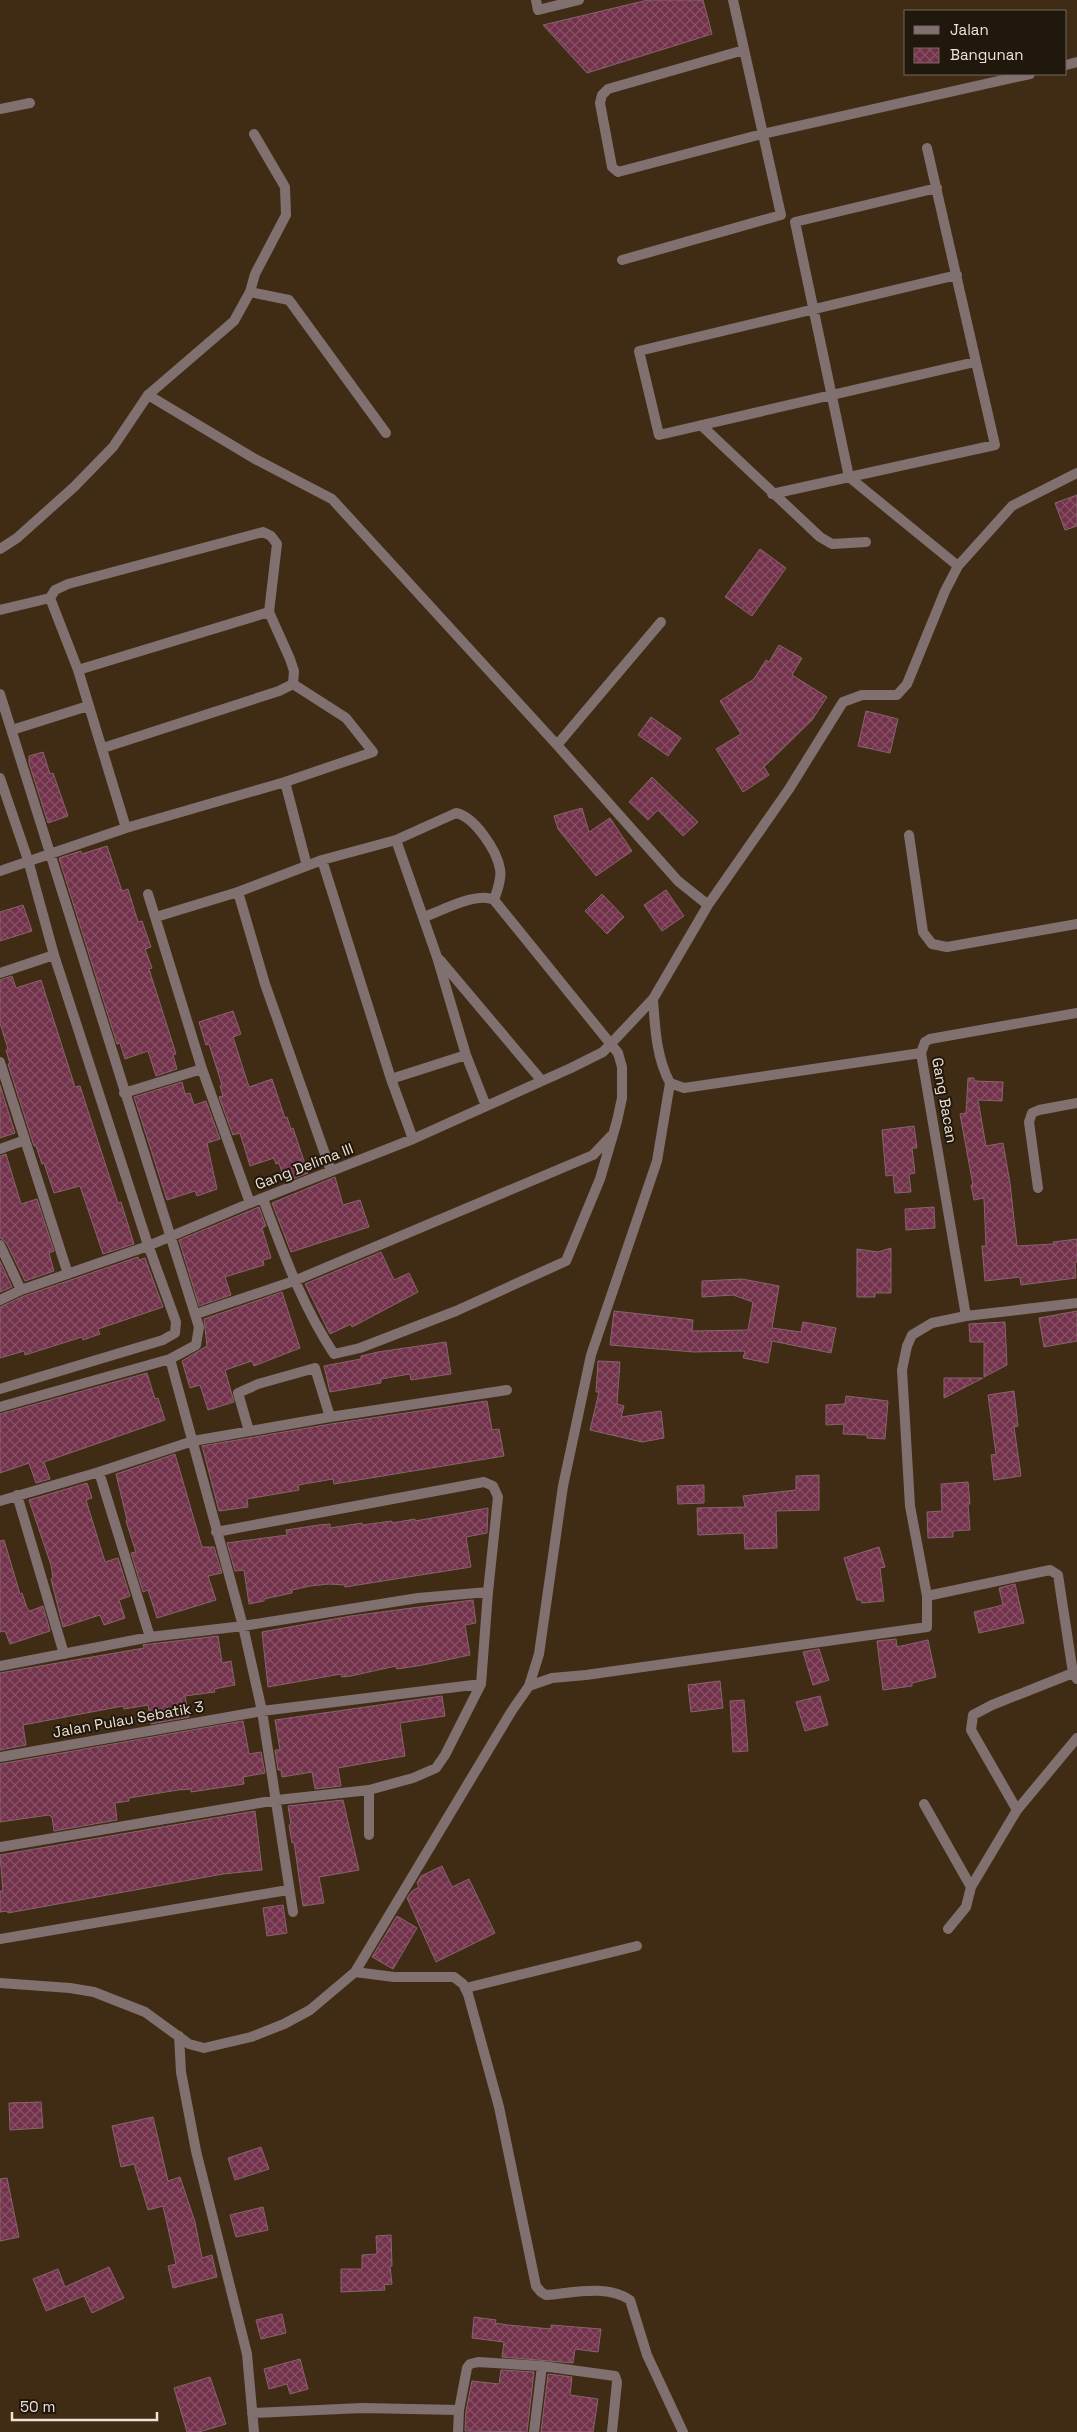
<svg xmlns="http://www.w3.org/2000/svg" width="1077" height="2432" font-family="'Space Grotesk',sans-serif">
<style>
.building{fill:url(#building-cross-hatch);stroke:#86646e}
.lines{fill:none;stroke-linecap:round;stroke-linejoin:round}
.service{stroke:#807070;stroke-width:10}
.minor{stroke:#807070;stroke-width:10}
.labels{text-anchor:middle;dominant-baseline:central;stroke-width:4;stroke-linejoin:round;paint-order:stroke}
.street-label{font-size:15px;fill:#f0e3d5;stroke:#20170d}
</style>
<defs>
<pattern id="building-cross-hatch" width="8" height="8" patternUnits="userSpaceOnUse" patternTransform="scale(1.25)"><rect width="8" height="8" fill="#73324b"/><path d="M0 0l8 8M0 8l8-8" fill="none" stroke="#875064"/></pattern>
</defs>
<rect width="100%" height="100%" fill="#402c14"/>
<path class="building" d="M648 0H703L712 34 587 73 543 25Z
M1077 495V526L1065 530 1055 503Z
M760 549 786 568 752 616 725 597Z
M779 645 802 658 792 675 827 697 812 720 764 767 769 775 743 792 716 749 741 734 720 701 754 679 766 660 769 662Z
M866 711 898 719 890 753 858 746Z
M651 717 681 738 668 756 638 735Z
M43 752 50 774 53 773 68 816 48 823 29 763V756Z
M652 777 698 822 683 836 658 810 648 820 629 802Z
M582 808 589 832 610 818 632 851 596 876 558 829 554 816Z
M107 846 122 891 128 889 138 922 142 921 151 947 145 949 152 968 149 969 176 1054 173 1055 177 1069 156 1076 148 1051 125 1059 120 1043 117 1044 59 858 81 851 82 854Z
M666 890 684 916 662 931 644 905Z
M602 894 624 917 607 934 585 911Z
M23 905 32 931 0 941V912Z
M12 976 16 988 41 980 75 1087 80 1086 118 1203 121 1202 134 1244 103 1254 80 1186 54 1193 44 1163 42 1164 36 1146H34L8 1064H10L6 1050 8 1049 0 1023V980Z
M233 1011 241 1034 233 1037 249 1087 272 1079 285 1118 287 1117 291 1129 293 1128 308 1173 285 1182 279 1163 276 1164 274 1158 250 1166 240 1133 233 1135 219 1097 223 1096 220 1086 222 1085 209 1044 206 1045 199 1022Z
M968 1078H974V1081L1003 1082 1002 1101 978 1100 986 1146 1003 1143 1010 1183 1017 1246 1054 1244 1053 1242 1077 1239V1262H1075L1076 1278 1021 1285 1020 1277 985 1281 982 1246H986L984 1198 974 1200 971 1185H973L960 1114 966 1113Z
M182 1082 185 1094 190 1093 194 1105 206 1101 220 1139 207 1143 217 1189 197 1196 195 1191 167 1200 134 1097Z
M0 1085 15 1133 0 1138Z
M914 1126 917 1148H912L915 1173 909 1174 911 1192 895 1193 893 1175 886 1176 882 1130Z
M6 1154 21 1204 37 1199 54 1251 49 1253 54 1271 25 1281 6 1242 0 1238V1156Z
M335 1177 343 1205 360 1200 369 1227 291 1252 272 1203Z
M259 1207 266 1226 262 1228 271 1258 263 1260 264 1265 225 1277 231 1295 199 1306 179 1240Z
M934 1207 935 1228 906 1230 905 1209Z
M891 1248V1293H875V1297H857V1249L878 1252Z
M381 1252 394 1280 409 1273 418 1292 352 1327 351 1324 330 1334 305 1284Z
M138 1257 139 1260 145 1258 163 1307 98 1329 100 1334 83 1340 82 1337 25 1355 24 1351 0 1358V1307L24 1296Z
M0 1261 12 1287 0 1292Z
M742 1279 779 1286 772 1328 801 1332 803 1322 836 1328 831 1353 772 1341 768 1363 743 1358 745 1351 694 1352 610 1345 614 1311 693 1320 692 1331 748 1330 753 1302 733 1295 702 1297V1281Z
M282 1292 300 1348 254 1366 252 1361 225 1370 234 1402 208 1410 200 1385 190 1388 182 1361 207 1346 204 1319Z
M1077 1311V1341L1044 1347 1039 1318Z
M1005 1322 1007 1365 984 1377V1342H970L969 1324Z
M446 1342 451 1374 411 1380 410 1374 381 1379V1383L330 1392 324 1366 361 1359V1356L378 1352Z
M598 1361 620 1362 617 1404 624 1406 621 1417 661 1411 664 1438 642 1442 590 1430 599 1392H596Z
M147 1373 155 1399 158 1398 165 1420 44 1462 50 1479 36 1483 29 1463 0 1473V1414Z
M944 1378H983L944 1398Z
M1014 1391 1018 1426 1014 1427 1021 1476 994 1480 991 1455 996 1454 988 1395Z
M846 1396 888 1401 885 1439 867 1438V1435L843 1434 844 1424 826 1425V1405L845 1404Z
M487 1401 492 1430 499 1429 504 1456 334 1484 333 1479 298 1485 299 1490 247 1499 248 1507 219 1511 202 1446 331 1424Z
M175 1454 202 1547H214L222 1573 208 1576 216 1600 157 1618 148 1590 143 1592 131 1553 136 1552 126 1521 127 1520 116 1474Z
M819 1475V1510L776 1511 777 1548 745 1549 744 1533 698 1535 697 1508 745 1507 743 1496 796 1490V1476Z
M968 1482 970 1504H968L970 1530 953 1531V1537L928 1538 927 1512 942 1511 941 1484Z
M87 1483 92 1498 86 1500 105 1562 118 1558 130 1596 119 1600 125 1618 104 1625 100 1615 63 1627 51 1579 53 1578 51 1565 29 1500Z
M704 1485V1503L678 1504 677 1486Z
M488 1508 487 1533 466 1537 471 1567 345 1587V1585L329 1584 310 1586 292 1590V1593L264 1599V1601L249 1604 244 1570 235 1571 227 1543 287 1535 286 1530 319 1525 330 1524V1528L362 1523V1525L392 1521V1523L415 1519V1521Z
M4 1540 20 1594 22 1593 27 1608 30 1611 43 1606 50 1631 10 1644 5 1631 0 1632V1541Z
M879 1547 885 1567 880 1568 884 1601 862 1603 861 1600H857L844 1558Z
M1015 1584 1024 1623 979 1633 974 1612 1003 1605 999 1588Z
M473 1600 476 1623 465 1625 470 1655 423 1665 397 1669 396 1666 351 1676 342 1677 341 1674 268 1687 262 1632 351 1616Z
M218 1636 222 1663 231 1661 235 1685 214 1689 215 1692 185 1696 189 1717 151 1724 148 1705 124 1709 123 1706 23 1725 26 1745 0 1750V1673L144 1648 143 1645 151 1644Z
M896 1639 897 1647 928 1640 936 1677 912 1683V1686L883 1690 877 1641Z
M819 1649 829 1680 813 1685 803 1652Z
M720 1681 723 1708 691 1712 688 1685Z
M442 1696 445 1716 400 1723 405 1756 338 1768 341 1786 315 1789 312 1772 282 1777 281 1770H278L275 1750H280L275 1720Z
M820 1696 828 1725 805 1731 796 1702Z
M744 1700 748 1751 733 1752 730 1701Z
M243 1721 249 1754 261 1752 265 1773 243 1777 244 1784 191 1792V1789L178 1790 129 1798V1801L115 1803 117 1820 54 1831 52 1817 49 1815 0 1822V1764Z
M343 1800 359 1870 319 1877 324 1903 303 1906 294 1842 292 1843 289 1825H291L288 1806Z
M255 1811 262 1870 223 1874 8 1913 7 1911 0 1912V1891H3L0 1855Z
M442 1866 452 1887 469 1879 495 1933 436 1962 407 1898 412 1891 419 1887 417 1883 421 1876Z
M283 1905 287 1933 267 1936 263 1908Z
M397 1916 417 1928 393 1969 372 1957Z
M41 2102 43 2128 10 2130 9 2103Z
M153 2117 168 2181 180 2177 195 2222 202 2258 212 2255 217 2277 173 2288 168 2266 176 2264 163 2206 148 2210 134 2164 121 2167 112 2126Z
M261 2147 269 2169 235 2180 228 2158Z
M7 2178 19 2237 0 2241V2179Z
M263 2207 268 2230 236 2237 230 2215Z
M391 2235 392 2266H390L392 2284 384 2285 385 2290 341 2292V2269H362V2255L377 2254 376 2236Z
M109 2267 124 2298 92 2313 84 2296 46 2311 33 2279 58 2269 65 2287Z
M282 2314 286 2333 261 2339 256 2320Z
M474 2317 496 2320 495 2323 508 2325 551 2329V2325L601 2329 598 2352 575 2349 573 2363 502 2357 504 2342 472 2338Z
M300 2359 308 2389 290 2394 287 2384 269 2389 264 2369Z
M501 2370 534 2372 527 2432 465 2431 466 2411 472 2381 499 2384Z
M548 2374 572 2377 570 2395 598 2399 593 2432H541Z
M210 2377 226 2424 199 2432H187L174 2388Z"/>
<g class="lines">
<path class="service" d="M0 109 30 103
M250 292 289 300 386 433
M148 395 234 321 250 292 255 274 286 215 285 187 254 134
M466 1988 637 1946"/>
<path class="minor" d="M536 0 538 10 579 0
M744 50 608 89 602 95 600 103 612 167 618 172 762 134 1030 74
M1066 65 1077 62
M937 188 795 222 849 477 958 566
M622 260 781 215 733 0
M957 275 639 351 659 435 975 362
M701 425 820 537 832 544 866 542
M772 494 995 445 927 148
M0 549 17 538 74 487 113 447 148 395 255 459 332 499 557 745 678 881 708 905 789 789 843 702 862 695H897L907 684 945 591 958 566 1012 506 1077 473
M0 610 50 598
M78 670 269 612
M0 694 199 1327 196 1345 170 1359 0 1407
M12 730 88 706
M557 745 661 622
M103 748 279 691 293 684 294 671 290 659 269 612 277 544 271 536 263 532 68 584 55 590 50 598 78 670 126 828
M0 778 28 860 54 955 147 1242 176 1322 175 1333 163 1340 0 1389
M285 782 307 866
M909 835 923 932 932 944 947 947 1077 924
M396 840 437 957 466 1055 486 1106
M322 860 391 1079 413 1139
M0 871 126 828 285 782 373 752 346 718 293 684
M238 892 265 984 331 1171
M148 894 202 1069 250 1203
M156 917 238 892 322 860 396 840 456 813C475 817 497 851 500 869 502 878 497 891 494 900
M440 960 542 1081
M0 973 54 955
M653 999C655 1027 656 1057 670 1083L684 1088 921 1053
M0 1062 68 1274
M391 1079 466 1055
M124 1093 202 1069
M0 1149 25 1140
M1038 1188 1029 1122 1032 1113 1039 1110 1077 1103
M263 1199C283 1252 302 1306 334 1354L360 1348 456 1311 566 1261 600 1179 617 1121 622 1098V1067L618 1053 494 900C478 891 441 911 424 917
M0 1245 21 1290
M0 1300 21 1290 148 1246 250 1203 413 1139 571 1068 603 1052 653 999 708 905
M196 1314 294 1281 593 1155 611 1136
M966 1316 921 1053 925 1042 930 1039 1077 1013
M170 1359 243 1626 262 1711 293 1912
M249 1431 238 1393 258 1384 315 1368 330 1417
M99 1472 150 1637
M17 1495 64 1654
M0 1501 99 1472 193 1441 330 1417 507 1390
M927 1596 1050 1570 1058 1575 1073 1673 1077 1679
M0 1666 150 1637 243 1626 418 1598 488 1592
M529 1686 539 1654 563 1486 591 1355 657 1161 670 1083
M0 1757 262 1711 481 1684
M369 1790V1835
M924 1804 971 1887
M1017 1810 971 1730 973 1715 992 1705 1073 1673
M0 1847 277 1800 369 1790 413 1778 436 1768 445 1755 481 1684 488 1592 498 1497 493 1486 484 1482 216 1532
M948 1929 966 1907 971 1887 1017 1810 1077 1738
M0 1939 288 1890
M355 1972 394 1977H454L463 1984 468 1994 499 2107 536 2286 541 2292 546 2295C572 2293 607 2284 630 2300L647 2355 683 2432
M0 1983 70 1988 94 1992 145 2012 189 2044 204 2048 251 2037 284 2024 310 2010 355 1972 511 1712 529 1686 552 1678 586 1675 927 1627V1596L910 1506 902 1370 907 1346 912 1335 932 1323 966 1316 1077 1303
M179 2036 181 2072 196 2151 247 2354 254 2432
M252 2413 362 2408 459 2410
M458 2432 459 2410 467 2368 470 2364 478 2362 542 2366 615 2376 617 2382 612 2432
M534 2432 542 2366"/>
</g>
<g class="labels">
<g class="street-label">
<text transform="translate(945 1100) rotate(80)">Gang Bacan</text>
<text transform="translate(304 1166) rotate(-21)">Gang Delima III</text>
<text transform="translate(128 1719) rotate(-10)">Jalan Pulau Sebatik 3</text>
</g>
</g>
<rect x="904" y="10" width="162" height="65" fill="#20170d" stroke="#73695d"/>
<rect x="914" y="26" width="25" height="8" fill="#807070" stroke="#73695d"/>
<text x="950" y="35" font-size="15" fill="#f0e3d5">Jalan</text>
<rect x="914" y="48" width="25" height="15" fill="url(#building-cross-hatch)" stroke="#73695d"/>
<text x="950" y="60" font-size="15" fill="#f0e3d5">Bangunan</text>
<path d="M12 2412v8h145v-8" fill="none" stroke="#f0e3d5" stroke-width="2.5"/>
<text x="20" y="2412" font-size="15" fill="#f0e3d5" stroke="#20170d" stroke-width="4" paint-order="stroke">50 m</text>
</svg>
